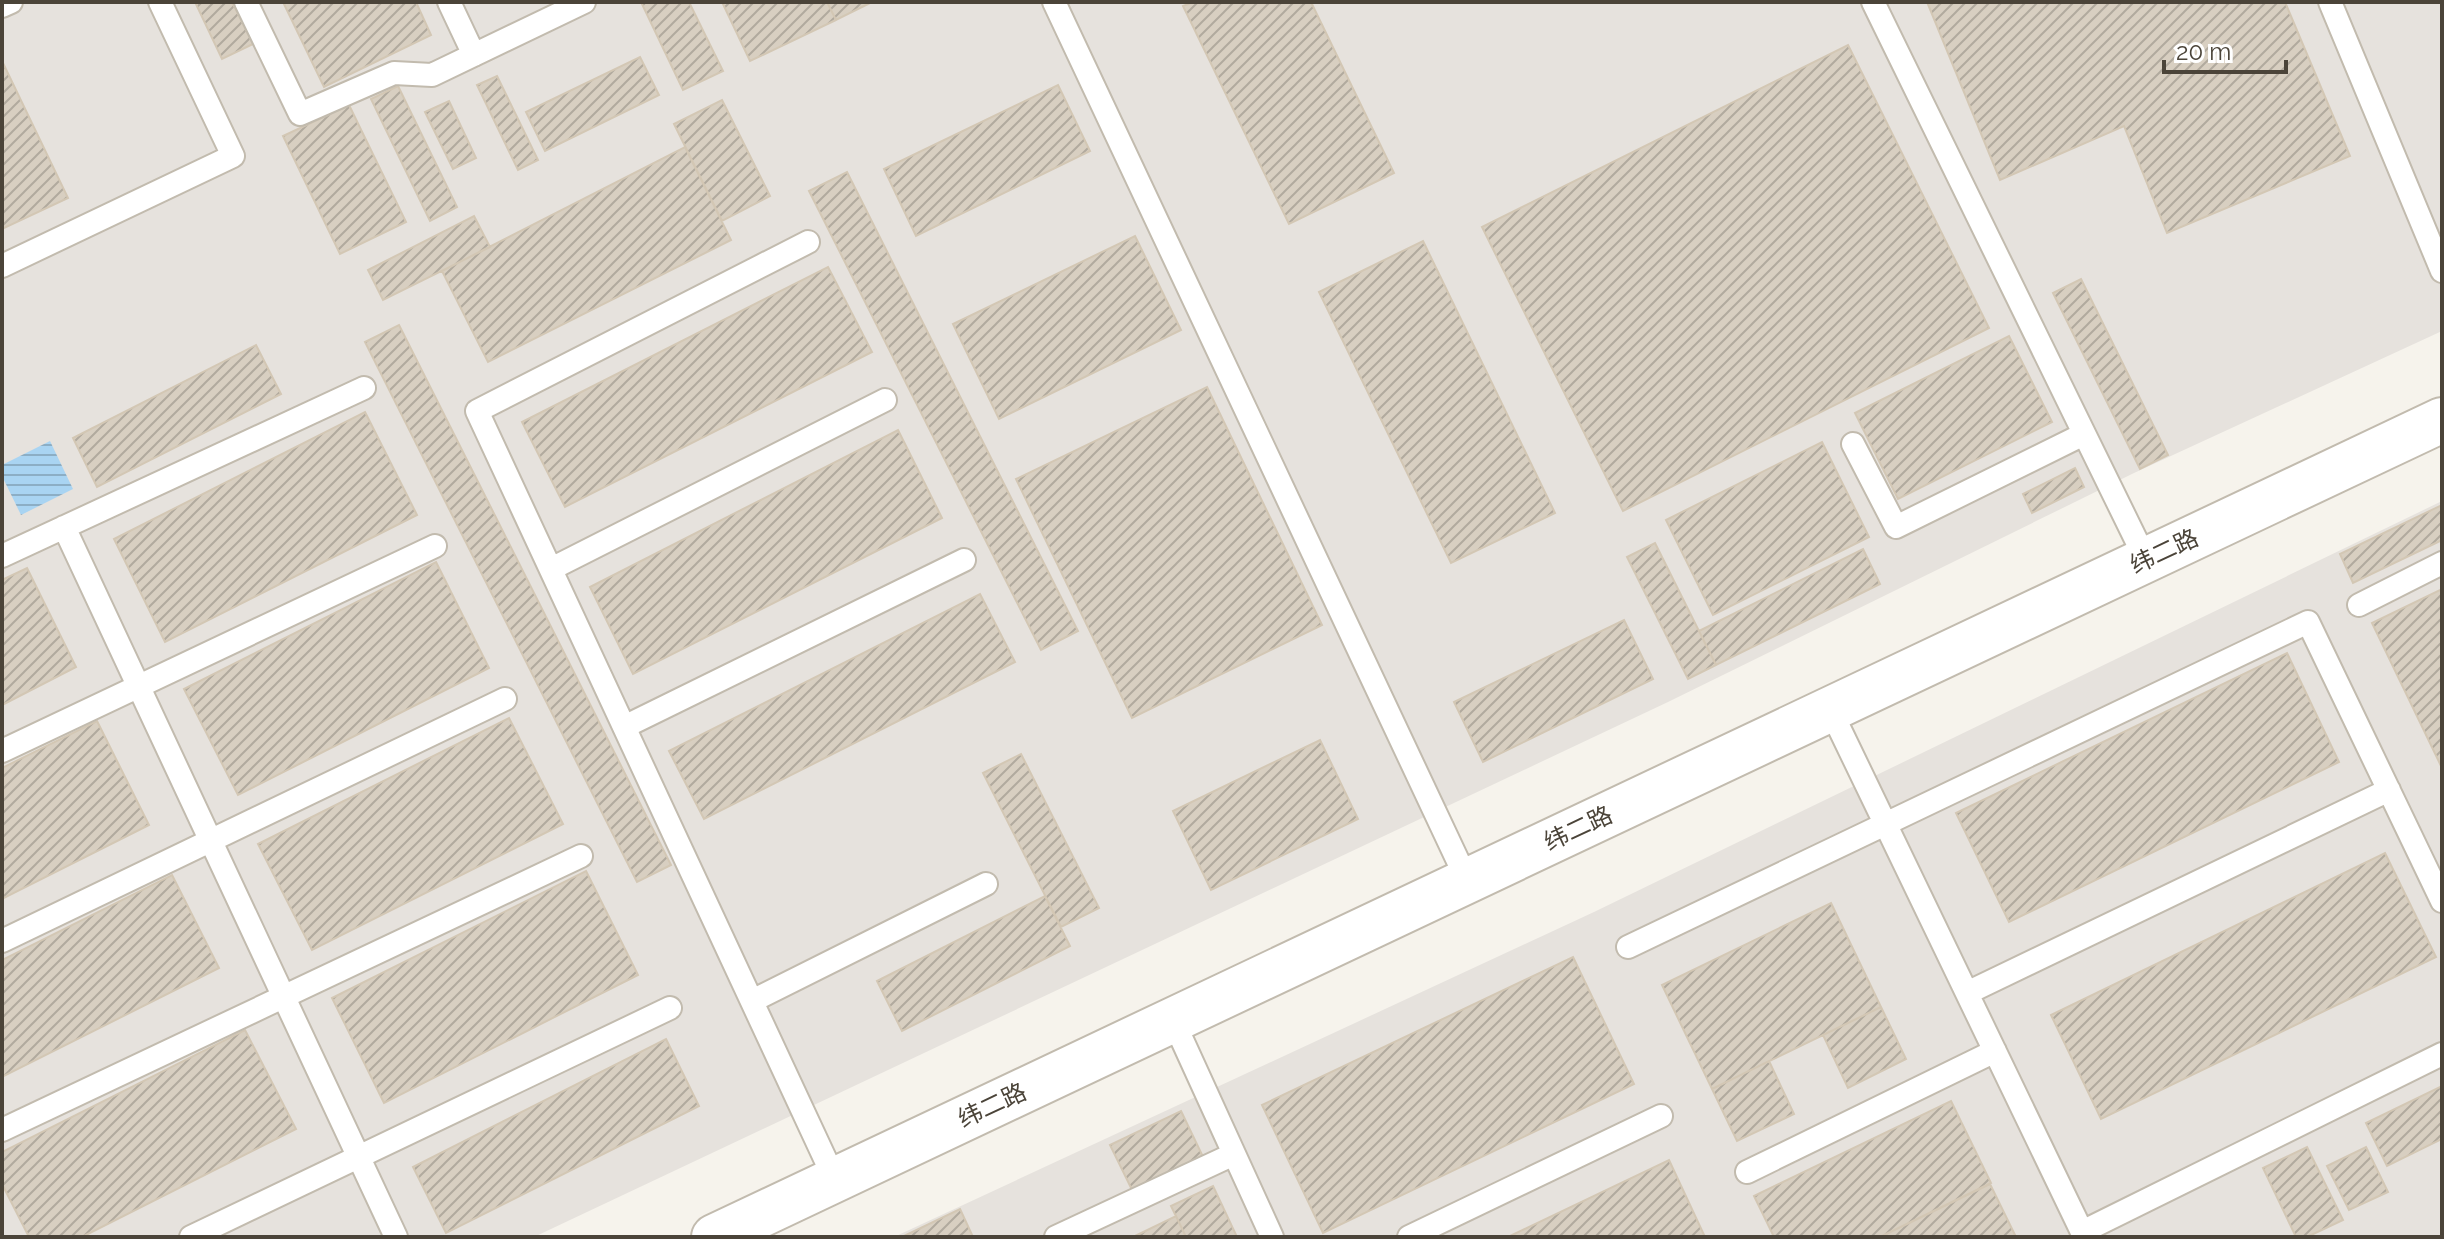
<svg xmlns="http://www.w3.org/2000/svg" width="2444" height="1239" font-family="Raleway,'Noto Sans SC',sans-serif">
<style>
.industrial{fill:#e6e2dd}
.water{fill:url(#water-rules)}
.building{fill:url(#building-hatch);stroke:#d3c7b4;stroke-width:2}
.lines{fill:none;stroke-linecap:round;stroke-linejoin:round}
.service-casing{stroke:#c2bbae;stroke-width:26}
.tertiary-casing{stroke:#c2bbae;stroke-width:48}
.service{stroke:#fff;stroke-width:22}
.tertiary{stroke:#fff;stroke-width:44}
.labels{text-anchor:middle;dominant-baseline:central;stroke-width:8;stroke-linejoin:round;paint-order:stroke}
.street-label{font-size:24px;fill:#4b4439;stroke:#fff}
</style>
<defs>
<pattern id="water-rules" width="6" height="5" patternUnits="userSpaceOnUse" patternTransform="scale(2)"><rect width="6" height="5" fill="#a9d4f2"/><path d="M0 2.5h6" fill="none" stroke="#8caec5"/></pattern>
<pattern id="building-hatch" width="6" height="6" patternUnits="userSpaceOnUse" patternTransform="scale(2)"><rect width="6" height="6" fill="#d8cfc1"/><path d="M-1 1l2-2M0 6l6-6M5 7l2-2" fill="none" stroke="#b1aa9e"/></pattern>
</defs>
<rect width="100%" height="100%" fill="#f6f3ec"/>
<path class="industrial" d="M2 2H2442V331L2134 473 1668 702 534 1237H2Z
M2442 501V1237H894L1594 912Z"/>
<path class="water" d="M50 441 73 489 21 515 2 476V465Z"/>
<path class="building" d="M195 2H232L253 44 222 59Z
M283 2H416L431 35 324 87Z
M641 2H689L723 71 683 90Z
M722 2H827L836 20 750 61Z
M827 2H872L836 20Z
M1193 2H1311L1394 173 1289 224 1183 6Z
M1927 2H2285L2350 156 2167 233 2124 126 2000 180Z
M1848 45 1989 328 1623 511 1482 227Z
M640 57 659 95 545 151 526 112Z
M2 61 68 198 2 229Z
M497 76 538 160 518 170 477 85Z
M1058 85 1090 151 916 236 884 169Z
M398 86 457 207 430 221 371 99Z
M722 100 770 196 722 221 674 124Z
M449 101 476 158 453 169 425 112Z
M349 105 406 222 340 254 283 136Z
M685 147 731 240 488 362 442 271Z
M847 172 1078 631 1041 650 809 191Z
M474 216 490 247 383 300 368 270Z
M1135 236 1181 330 999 419 953 324Z
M1423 241 1555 513 1451 563 1319 292Z
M828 267 872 352 565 507 522 422Z
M2081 279 2168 455 2140 469 2053 293Z
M399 325 671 865 637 882 365 342Z
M2009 336 2052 422 1898 499 1855 413Z
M256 345 281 394 97 487 73 438Z
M1207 387 1322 625 1132 718 1016 479Z
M365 412 417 515 165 642 114 539Z
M898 430 942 518 633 674 590 587Z
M1822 442 1869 537 1713 615 1666 520Z
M2075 468 2084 487 2032 513 2023 494Z
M2442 505V540L2353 583 2340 554Z
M1655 543 1716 665 1688 679 1627 557Z
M1863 549 1880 584 1716 665 1699 631Z
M436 562 489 668 238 795 184 689Z
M27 568 76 667 2 705V580Z
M2442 589V768L2372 623Z
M980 594 1015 662 704 819 669 751Z
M1624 620 1653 679 1483 762 1454 702Z
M2287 653 2339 762 2009 922 1956 813Z
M509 718 563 824 312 950 258 844Z
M97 721 149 825 2 899V768Z
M1320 740 1358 819 1211 890 1173 811Z
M1021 754 1099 908 1061 927 983 773Z
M2385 853 2436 957 2101 1119 2051 1015Z
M586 871 638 975 384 1103 332 998Z
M172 875 219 968 2 1077V960Z
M1045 896 1070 946 902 1031 877 981Z
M1831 903 1881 1007 1712 1089 1662 985Z
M1573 957 1634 1084 1323 1233 1262 1105Z
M1881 1007 1906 1059 1848 1088 1823 1035Z
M245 1030 296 1129 82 1237H29L2 1184V1152Z
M666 1039 699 1106 446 1233 413 1167Z
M1769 1061 1794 1114 1737 1141 1712 1089Z
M2442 1086V1139L2387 1166 2366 1123Z
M1951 1101 1991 1183 1880 1237H1774L1754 1196Z
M1181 1111 1205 1161 1134 1194 1110 1145Z
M2307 1147 2343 1220 2307 1237H2296L2263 1168Z
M2366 1147 2388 1192 2349 1210 2327 1166Z
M1669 1160 1705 1237H1508Z
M1990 1184 2016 1237H1880Z
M1213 1186 1237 1237H1186L1171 1206Z
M960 1209 973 1237H902Z
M1176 1216 1186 1237H1133Z"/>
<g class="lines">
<defs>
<path id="service" d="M246 2 300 114 394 73 432 75 584 2
M449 2 474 55
M1054 2 1467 880
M1873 2 2146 560
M2330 2 2442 271
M2 6 11 2
M808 242 477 411 835 1180
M2 266 233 156 160 2
M1853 444 1896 527 2084 434
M64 527 396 1237
M2 556 364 388
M551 569 885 400
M2359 605 2442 563
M1830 709 2082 1232 2442 1054
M624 727 964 560
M2 751 435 546
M2 941 505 699
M1628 947 2308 622 2442 901
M1967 993 2389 790
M752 1001 986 884
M1173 1020 1272 1237
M2 1130 581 856
M1747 1172 1995 1051
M191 1237 670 1008
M1056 1237 1234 1154
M1409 1237 1661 1116"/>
<path id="tertiary" d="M714 1237 2442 420"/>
</defs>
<use href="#service" class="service-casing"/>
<use href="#tertiary" class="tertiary-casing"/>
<use href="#service" class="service"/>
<use href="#tertiary" class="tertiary"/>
</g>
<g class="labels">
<g class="street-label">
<text transform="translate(2164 551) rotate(-25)">纬二路</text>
<text transform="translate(1578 828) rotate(-25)">纬二路</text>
<text transform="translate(992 1105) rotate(-25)">纬二路</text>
</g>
</g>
<rect width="2444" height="1239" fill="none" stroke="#4b4439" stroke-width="8"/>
<path d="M2164 60v12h122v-12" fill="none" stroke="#4b4439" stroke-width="4"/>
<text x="2176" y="60" font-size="24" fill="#4b4439" stroke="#ffffff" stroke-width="6" paint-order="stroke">20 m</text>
</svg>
